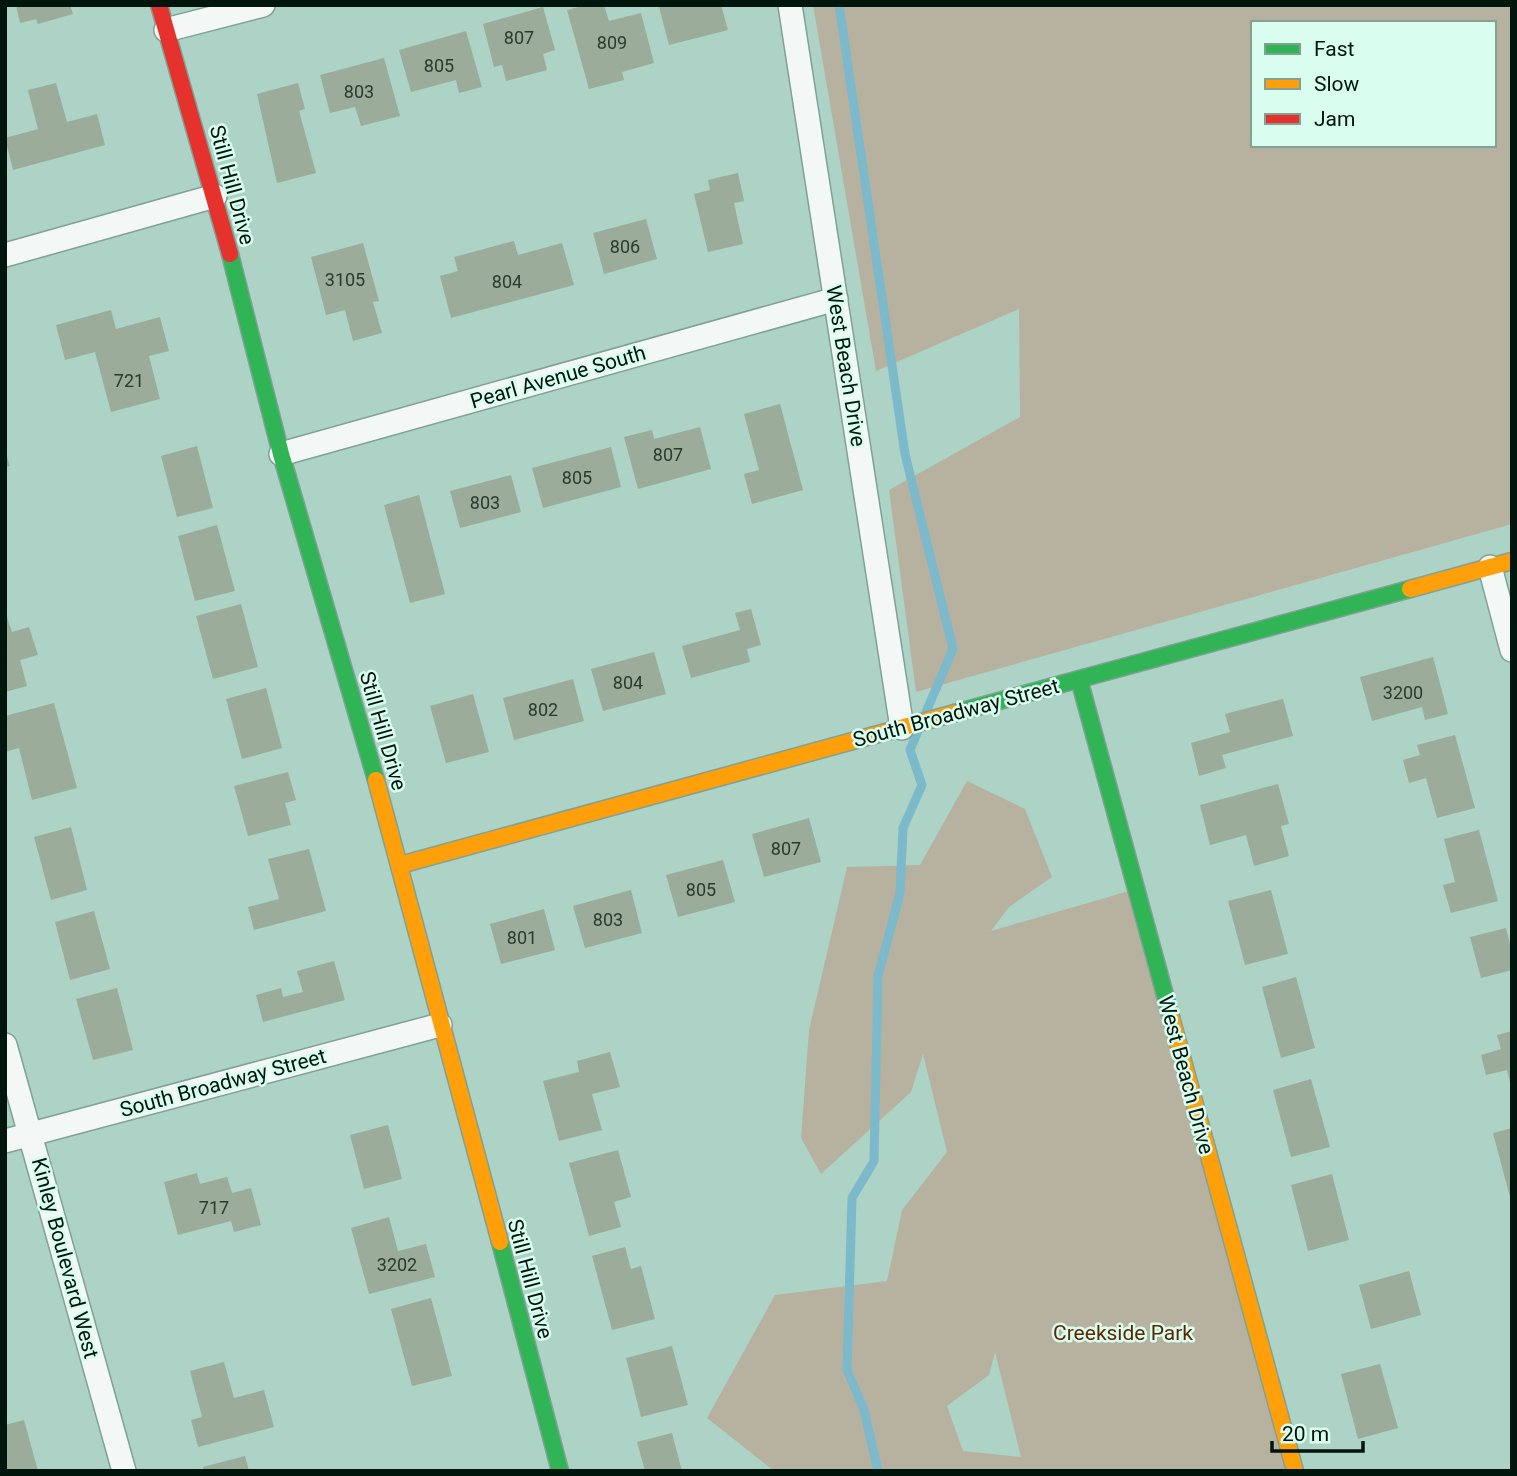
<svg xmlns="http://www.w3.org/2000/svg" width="1517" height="1476" font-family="Roboto,sans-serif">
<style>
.green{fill:#b7b2a0;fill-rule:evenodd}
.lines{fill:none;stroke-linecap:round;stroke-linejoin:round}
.stream{stroke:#7cb9cb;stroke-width:9}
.building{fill:#9bac9a}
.street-casing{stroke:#81a196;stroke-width:26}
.fast-casing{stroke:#81a196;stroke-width:19}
.slow-casing{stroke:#81a196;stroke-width:19}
.jam-casing{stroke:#81a196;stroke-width:19}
.street{stroke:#f3f8f6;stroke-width:23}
.fast{stroke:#30b455;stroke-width:16}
.slow{stroke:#ff9f0a;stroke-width:16}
.jam{stroke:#e5322d;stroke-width:16}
.labels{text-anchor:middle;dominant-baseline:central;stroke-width:5;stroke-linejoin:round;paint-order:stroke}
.number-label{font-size:18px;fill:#273c30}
.street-label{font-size:21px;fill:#00160d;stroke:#d9fdee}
.park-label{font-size:21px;fill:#5c2600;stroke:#d9fdee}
</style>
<rect width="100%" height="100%" fill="#acd3c5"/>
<path class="green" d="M813 5H1512V524L916 692 889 490 1020 417 1019 309 876 371ZM1253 23H1494V145H1253Z
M967 781 1025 809 1052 877 1009 907 991 931 1136 889 1295 1471H774L707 1418 775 1295 887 1281 902 1210 947 1152 923 1054 911 1092 821 1174 801 1138 809 1030 847 867 920 865ZM995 1352 1021 1457H1020L963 1451 947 1406 989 1375Z"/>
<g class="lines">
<path class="stream" d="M839 5 905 454 953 649 926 712
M878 1471 864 1410 847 1370 852 1198 874 1161 878 976 900 893 903 828 922 785 910 750 918 731"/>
</g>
<path class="building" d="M16 5H70L73 14 38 24 36 19 20 23Z
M586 5H604L609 21 641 13 654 63 622 72 624 80 589 89 567 10Z
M667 5H721L728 30 669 45 659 7Z
M543 7 555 50 543 54 547 70 506 81 502 65 494 67 483 24Z
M466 31 482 87 459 93 456 80 411 92 399 50Z
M384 58 400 116 361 126 355 107 330 113 320 75Z
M56 83 67 122 97 114 105 145 13 170 5 138 38 129 28 90Z
M298 83 305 109 299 111 316 173 277 183 257 94Z
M738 173 744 201 734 203 743 244 708 252 694 194 710 190 708 180Z
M646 219 657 259 604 274 593 233Z
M514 241 518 255 562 243 574 285 451 318 440 276 458 271 454 257Z
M363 243 379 301 373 302 382 333 353 341 345 310 326 315 311 257Z
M111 310 116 329 160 317 169 351 149 356 160 399 111 412 95 352 65 360 56 325Z
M780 404 803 490 752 504 744 474 759 470 744 414Z
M700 427 711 469 638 489 624 437 652 430 654 439Z
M197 446 213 508 177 517 161 456Z
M611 447 621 487 543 508 532 468Z
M5 451 10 466 5 467Z
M511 475 521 512 460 528 450 491Z
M419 495 445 594 410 603 384 505Z
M217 525 235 591 195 601 178 536Z
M241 604 258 667 213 679 196 616Z
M751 609 761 645 747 649 750 662 691 678 682 646 740 630 735 613Z
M5 611 12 632 29 627 38 655 20 660 27 686 5 692Z
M654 652 666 694 603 711 591 669Z
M1433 657 1448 714 1425 720 1422 707 1372 721 1360 677Z
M573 679 584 721 514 740 503 698Z
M266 688 282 748 242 759 226 699Z
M473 694 489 752 446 763 430 706Z
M1283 699 1293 736 1222 755 1226 768 1199 776 1191 743 1230 732 1225 714Z
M54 703 77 788 32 800 19 748 5 752V716Z
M1455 735 1475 808 1437 818 1426 778 1409 783 1403 760 1420 755 1417 745Z
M288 772 296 800 285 803 291 825 248 836 234 786Z
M1278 784 1289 824 1281 826 1289 856 1254 866 1246 835 1210 845 1200 805Z
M809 818 821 862 764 877 752 834Z
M71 827 87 890 51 900 34 837Z
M1479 830 1498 901 1451 913 1443 885 1455 882 1444 839Z
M309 849 326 911 254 930 248 907 279 899 268 859Z
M723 860 735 902 678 917 666 875Z
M631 890 642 933 585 948 573 906Z
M1271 890 1288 954 1245 965 1228 901Z
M544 909 555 950 501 964 490 924Z
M94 911 110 969 70 980 55 922Z
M1506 928 1512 951V970L1481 978 1470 937Z
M334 961 345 1000 263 1022 256 995 281 988 283 997 303 992 297 971Z
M1296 977 1315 1048 1281 1058 1262 987Z
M117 988 133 1050 93 1060 76 999Z
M1512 1031V1086H1511L1507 1070 1486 1075 1481 1055 1501 1049 1497 1035Z
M610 1052 620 1087 592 1094 602 1130 559 1141 543 1081 579 1072 577 1061Z
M1311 1079 1330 1147 1291 1157 1273 1090Z
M388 1125 402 1179 364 1189 350 1135Z
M1512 1128V1201H1511L1493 1133Z
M618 1150 631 1197 614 1202 621 1227 589 1236 569 1163Z
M197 1173 200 1184 227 1177 232 1193 251 1188 261 1225 234 1232 231 1221 178 1235 164 1182Z
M1332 1174 1349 1240 1308 1251 1291 1185Z
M389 1217 398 1251 426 1244 435 1277 369 1294 351 1228Z
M625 1247 631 1269 641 1266 655 1319 612 1330 592 1256Z
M1409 1271 1421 1315 1371 1329 1359 1285Z
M431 1298 452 1376 412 1386 391 1309Z
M672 1346 688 1405 641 1417 626 1358Z
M224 1362 234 1398 264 1390 274 1427 198 1447 191 1420 202 1417 190 1371Z
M1380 1364 1398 1428 1358 1439 1341 1374Z
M24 1420 38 1471H5V1425Z
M672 1433 682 1471H645L637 1442Z
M245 1456 249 1471H204L203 1467Z"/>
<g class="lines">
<defs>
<path id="street" d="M790 5 902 728
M166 30 263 5
M5 255 215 196
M281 454 836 299
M1490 567 1512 650
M5 1045 124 1471
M5 1141 440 1025"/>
<path id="fast" d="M230 254 281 454 376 780
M1079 679 1171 1017
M955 713 1410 589
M500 1242 560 1471"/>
<path id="slow" d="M1410 589 1512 561
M376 780 500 1242
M400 865 955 713
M1171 1017 1295 1471"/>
<path id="jam" d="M159 5 230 254"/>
</defs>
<use href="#street" class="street-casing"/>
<use href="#fast" class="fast-casing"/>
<use href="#slow" class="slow-casing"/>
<use href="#jam" class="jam-casing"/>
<use href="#street" class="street"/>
<use href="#fast" class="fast"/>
<use href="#slow" class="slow"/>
<use href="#jam" class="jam"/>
</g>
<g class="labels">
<g class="number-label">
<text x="519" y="37">807</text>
<text x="612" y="42">809</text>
<text x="439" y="65">805</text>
<text x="359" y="91">803</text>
<text x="625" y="246">806</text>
<text x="345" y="279">3105</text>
<text x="507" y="281">804</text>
<text x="129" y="380">721</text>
<text x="668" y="454">807</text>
<text x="577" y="477">805</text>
<text x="485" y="502">803</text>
<text x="628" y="682">804</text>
<text x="1403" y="692">3200</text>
<text x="543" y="709">802</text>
<text x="786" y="848">807</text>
<text x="701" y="889">805</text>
<text x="608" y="919">803</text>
<text x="522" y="937">801</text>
<text x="214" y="1207">717</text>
<text x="397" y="1264">3202</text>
</g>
<g class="street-label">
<text transform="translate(232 185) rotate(75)">Still Hill Drive</text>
<text transform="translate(846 366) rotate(81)">West Beach Drive</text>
<text transform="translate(558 377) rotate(-16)">Pearl Avenue South</text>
<text transform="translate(956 713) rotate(-15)">South Broadway Street</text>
<text transform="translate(383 731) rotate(74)">Still Hill Drive</text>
<text transform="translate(1186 1075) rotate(75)">West Beach Drive</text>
<text transform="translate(223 1083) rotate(-15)">South Broadway Street</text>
<text transform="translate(65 1258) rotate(75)">Kinley Boulevard West</text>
<text transform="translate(530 1279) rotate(75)">Still Hill Drive</text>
</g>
<g class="park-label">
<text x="1123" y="1333">Creekside Park</text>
</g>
</g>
<rect width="1517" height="1476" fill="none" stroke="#00160d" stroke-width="14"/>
<rect x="1251" y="21" width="245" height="126" fill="#d9fdee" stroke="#82a194" stroke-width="2"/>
<rect x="1265" y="44" width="35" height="10" fill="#30b455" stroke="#82a194" stroke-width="2"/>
<text x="1314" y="56" font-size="21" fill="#00160d">Fast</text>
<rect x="1265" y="79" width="35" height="10" fill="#ff9f0a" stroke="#82a194" stroke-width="2"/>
<text x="1314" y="91" font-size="21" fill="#00160d">Slow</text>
<rect x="1265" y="114" width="35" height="10" fill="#e5322d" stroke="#82a194" stroke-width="2"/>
<text x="1314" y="126" font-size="21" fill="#00160d">Jam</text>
<path d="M1272 1441v10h91v-10" fill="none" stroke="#00160d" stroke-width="3.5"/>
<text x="1282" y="1441" font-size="21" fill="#00160d" stroke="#d9fdee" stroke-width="5" paint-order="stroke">20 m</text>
</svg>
